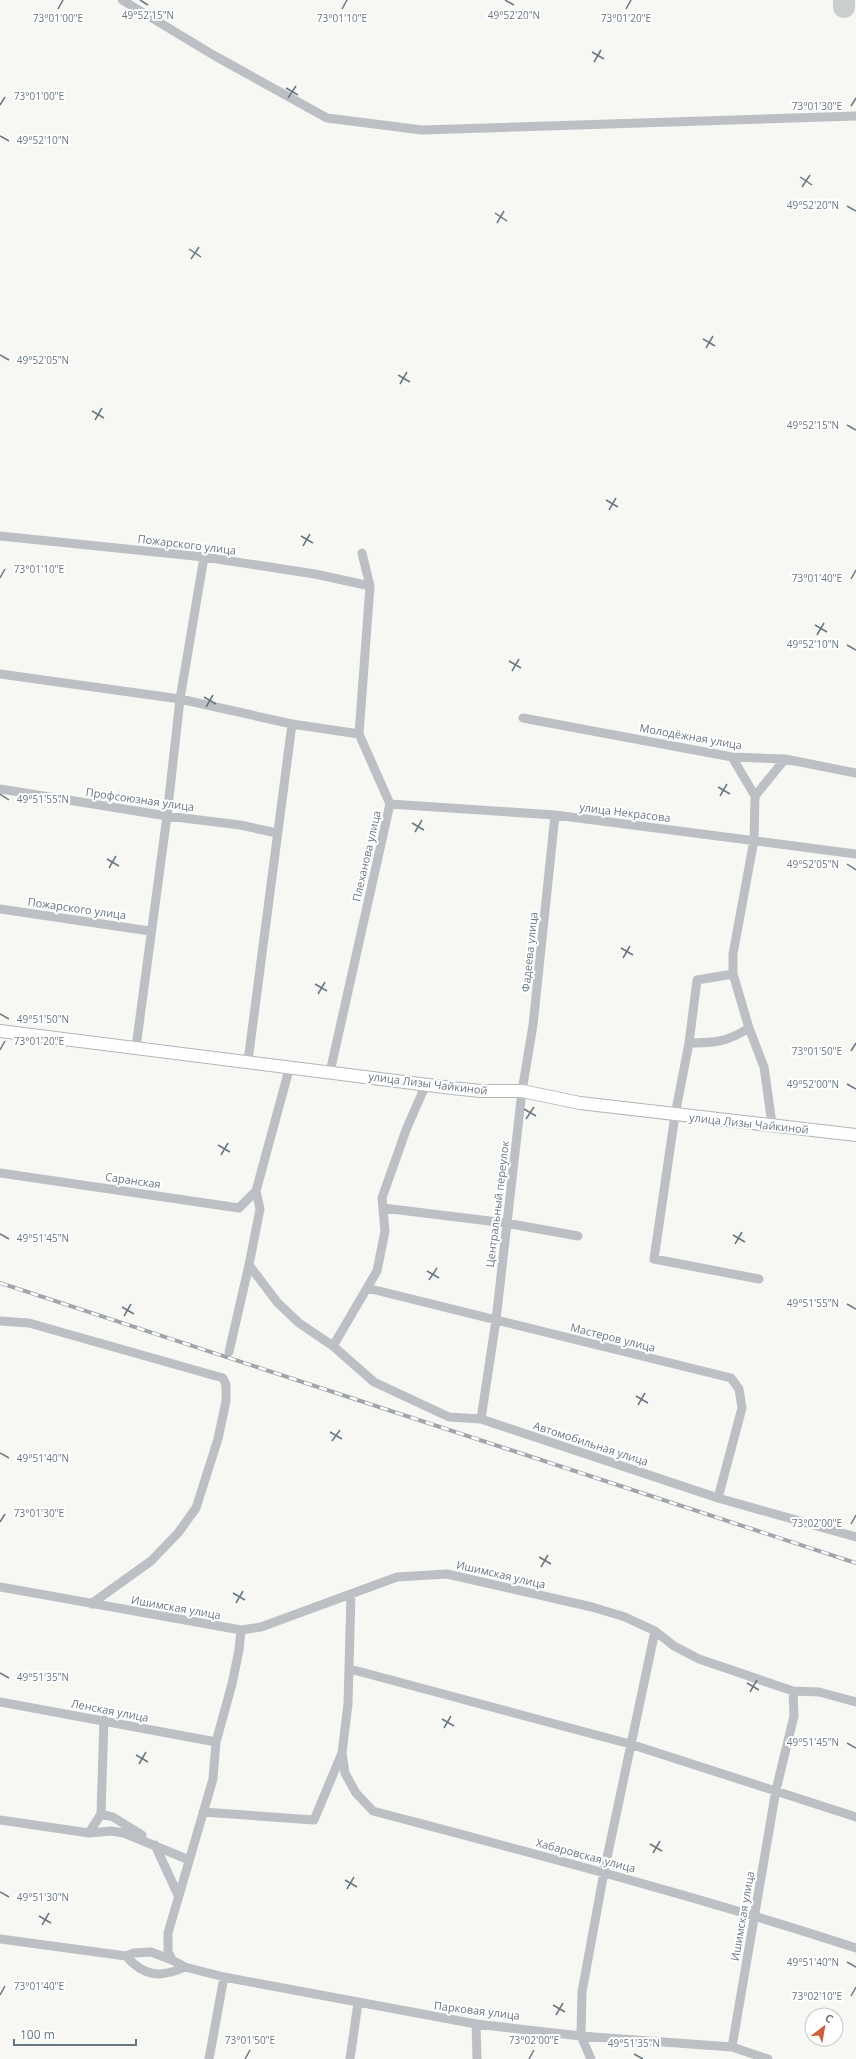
<svg xmlns="http://www.w3.org/2000/svg" width="856" height="2059" font-family="'Open Sans',sans-serif">
<style>
.lines{fill:none;stroke-linecap:round;stroke-linejoin:round}
.taxiway{stroke:#cbcecf;stroke-width:22}
.secondary-casing{stroke:#b1b6ba;stroke-width:14}
.street{stroke:#bcc0c4;stroke-width:9}
.secondary{stroke:#fff;stroke-width:12}
.rail-casing{stroke:#9fa5aa;stroke-width:4}
.rail{stroke:#fff;stroke-width:2.5;stroke-dasharray:8;stroke-linecap:butt}
.ticks{fill:none;stroke:#697782;stroke-width:1.5}
.labels{text-anchor:middle;dominant-baseline:central;stroke-width:4;stroke-linejoin:round;paint-order:stroke}
.street-label{font-size:11px;fill:#697782;stroke:#fff}
.ticks-label{font-size:10px;text-anchor:middle;fill:#697782;stroke:#fff;stroke-width:4;stroke-linejoin:round;paint-order:stroke}
</style>
<rect width="100%" height="100%" fill="#f7f7f4"/>
<g class="lines">
<path class="taxiway" d="M844 0V7"/>
<defs>
<path id="secondary" d="M0 1031 452 1088 481 1091H522L580 1103 856 1135"/>
</defs>
<use href="#secondary" class="secondary-casing"/>
<path class="street" d="M122 0 215 56 327 118 422 130 856 116
M0 536 204 557 315 574 370 586
M0 674 180 699 292 724 359 734
M523 718 732 757 785 759 856 773
M732 757 755 796 754 840 733 954V974L749 1028 764 1067 772 1124
M0 789 167 816 240 825 277 833
M755 796 785 759
M390 804 555 815 856 854
M0 909 150 931
M733 974 697 980 689 1043 675 1115 654 1259 759 1279
M689 1043C715 1043 727 1042 749 1028
M136 1047 167 816 180 699 204 557
M248 1061 292 724
M330 1072 390 804 359 734 370 586 362 553
M0 1173 239 1208 256 1191
M383 1208 506 1223 578 1236
M249 1265 277 1302 299 1323 333 1346 374 1382 449 1417 481 1419 718 1498 856 1537
M367 1288 731 1378 739 1389 742 1408 718 1498
M0 1321 29 1323 223 1378 226 1385V1401L218 1439 196 1508 178 1533 151 1561 91 1604
M333 1346 377 1271 385 1231 382 1198 406 1130 426 1084
M229 1352 249 1265 260 1209 256 1191 290 1066
M481 1419 496 1320 522 1091 533 1025 555 815
M0 1587 241 1630 261 1627 397 1577 447 1574 592 1607 625 1617 655 1631 674 1646 699 1659 793 1691 794 1716 776 1790 732 2047
M351 1594 348 1704 342 1753 345 1773 356 1793 373 1811C535 1854 697 1896 856 1948
M350 1669 630 1744 856 1817
M793 1691 819 1692 856 1702
M0 1702 216 1742
M203 1812 314 1820 342 1753
M101 1814 113 1817 142 1835
M0 1820 89 1833 111 1831 124 1833 189 1860
M89 1833 101 1814 104 1720
M155 1845 178 1895
M0 1939 126 1956 134 1953 151 1952 172 1960 185 1967 224 1977 476 2024 581 2036 732 2047 768 2059
M126 1956C144 1977 161 1978 185 1967
M172 1960 168 1951V1933L213 1779 216 1742 232 1684 239 1650 241 1630
M476 2024 477 2059
M209 2059 224 1977
M350 2059 358 2003
M591 2059 581 2036 582 1992 604 1872 655 1631"/>
<use href="#secondary" class="secondary"/>
<defs>
<path id="rail" d="M0 1283 856 1563"/>
</defs>
<use href="#rail" class="rail-casing"/>
<use href="#rail" class="rail"/>
</g>
<path class="ticks" d="M140 0 148 5M505 0 514 5M58 9 63 0M342 9 347 0M626 9 631 0M592 52 604 59M594 62 601 50M286 88 298 95M288 98 296 86M0 105 5 97M851 106 856 98M0 136 9 141M800 177 812 185M802 187 810 175M847 206 856 211M495 213 507 221M497 223 504 211M189 249 201 257M191 259 199 247M703 339 715 346M706 348 713 336M0 355 9 360M398 375 410 382M400 384 407 372M92 411 104 418M95 420 102 408M847 425 856 430M606 500 618 507M609 510 616 498M301 536 313 543M303 546 310 534M0 578 5 569M851 579 856 570M815 625 827 632M817 635 824 623M847 645 856 650M509 661 521 668M512 671 519 659M204 697 216 704M206 707 213 695M718 787 730 794M0 794 9 800M720 796 727 784M412 823 424 830M415 832 422 820M107 859 119 866M847 864 856 870M109 868 116 856M621 948 633 955M623 958 630 946M315 984 327 991M318 994 325 982M0 1014 9 1019M0 1050 5 1041M851 1051 856 1043M847 1084 856 1089M524 1109 536 1116M526 1119 534 1107M218 1145 230 1152M221 1155 228 1143M0 1234 9 1239M733 1235 745 1242M735 1244 742 1232M427 1271 439 1278M429 1280 437 1268M847 1304 856 1309M122 1307 134 1314M124 1316 131 1304M636 1396 648 1403M638 1405 645 1393M330 1432 342 1439M332 1441 340 1430M0 1453 9 1458M0 1522 5 1514M851 1524 856 1515M539 1557 551 1564M541 1567 548 1555M233 1593 245 1600M236 1603 243 1591M0 1673 9 1678M747 1683 759 1690M750 1692 757 1680M442 1719 454 1726M444 1728 451 1716M847 1743 856 1748M136 1755 148 1762M139 1764 146 1752M650 1844 662 1851M653 1853 660 1841M345 1880 357 1887M347 1889 354 1877M0 1892 9 1897M39 1916 51 1923M42 1925 49 1913M847 1962 856 1967M0 1995 5 1986M851 1996 856 1987M553 2005 565 2012M556 2015 563 2003M634 2054 643 2059M245 2059 250 2050M529 2059 534 2050"/>
<g class="labels">
<g class="street-label">
<text transform="translate(187 544) rotate(7)">Пожарского улица</text>
<text transform="translate(691 736) rotate(10)">Молодёжная улица</text>
<text transform="translate(140 799) rotate(8)">Профсоюзная улица</text>
<text transform="translate(625 812) rotate(7)">улица Некрасова</text>
<text transform="translate(366 856) rotate(-77)">Плеханова улица</text>
<text transform="translate(77 908) rotate(8)">Пожарского улица</text>
<text transform="translate(529 952) rotate(-84)">Фадеева улица</text>
<text transform="translate(428 1083) rotate(7)">улица Лизы Чайкиной</text>
<text transform="translate(749 1123) rotate(6)">улица Лизы Чайкиной</text>
<text transform="translate(133 1180) rotate(8)">Саранская</text>
<text transform="translate(497 1204) rotate(-83)">Центральный переулок</text>
<text transform="translate(613 1337) rotate(14)">Мастеров улица</text>
<text transform="translate(591 1443) rotate(18)">Автомобильная улица</text>
<text transform="translate(501 1574) rotate(13)">Ишимская улица</text>
<text transform="translate(176 1607) rotate(10)">Ишимская улица</text>
<text transform="translate(110 1710) rotate(11)">Ленская улица</text>
<text transform="translate(586 1855) rotate(15)">Хабаровская улица</text>
<text transform="translate(742 1916) rotate(-80)">Ишимская улица</text>
<text transform="translate(477 2010) rotate(7)">Парковая улица</text>
</g>
</g>
<g class="ticks-label">
<text x="148" y="19">49°52'15"N</text>
<text x="514" y="19">49°52'20"N</text>
<text x="58" y="22">73°01'00"E</text>
<text x="342" y="22">73°01'10"E</text>
<text x="626" y="22">73°01'20"E</text>
<text x="39" y="100">73°01'00"E</text>
<text x="817" y="110">73°01'30"E</text>
<text x="43" y="144">49°52'10"N</text>
<text x="813" y="209">49°52'20"N</text>
<text x="43" y="364">49°52'05"N</text>
<text x="813" y="429">49°52'15"N</text>
<text x="39" y="573">73°01'10"E</text>
<text x="817" y="582">73°01'40"E</text>
<text x="813" y="648">49°52'10"N</text>
<text x="43" y="803">49°51'55"N</text>
<text x="813" y="868">49°52'05"N</text>
<text x="43" y="1023">49°51'50"N</text>
<text x="39" y="1045">73°01'20"E</text>
<text x="817" y="1055">73°01'50"E</text>
<text x="813" y="1088">49°52'00"N</text>
<text x="43" y="1242">49°51'45"N</text>
<text x="813" y="1307">49°51'55"N</text>
<text x="43" y="1462">49°51'40"N</text>
<text x="39" y="1517">73°01'30"E</text>
<text x="817" y="1527">73°02'00"E</text>
<text x="43" y="1681">49°51'35"N</text>
<text x="813" y="1746">49°51'45"N</text>
<text x="43" y="1901">49°51'30"N</text>
<text x="813" y="1966">49°51'40"N</text>
<text x="39" y="1990">73°01'40"E</text>
<text x="817" y="2000">73°02'10"E</text>
<text x="250" y="2044">73°01'50"E</text>
<text x="534" y="2044">73°02'00"E</text>
<text x="634" y="2047">49°51'35"N</text>
</g>
<g transform="translate(824 2027) rotate(31)"><circle r="19" fill="#ffffff" stroke="#c3c9cd"/>
<path d="M0-3L7 15L0 10L-7 15Z" fill="#d15f3a"/>
<text y="-6" font-size="11" font-weight="bold" text-anchor="middle" fill="#697782">С</text>
</g>
<path d="M14 2039v6h122v-6" fill="none" stroke="#697782" stroke-width="2"/>
<text x="20" y="2039" font-size="12" fill="#697782" stroke="#ffffff" stroke-width="3" paint-order="stroke">100 m</text>
</svg>
